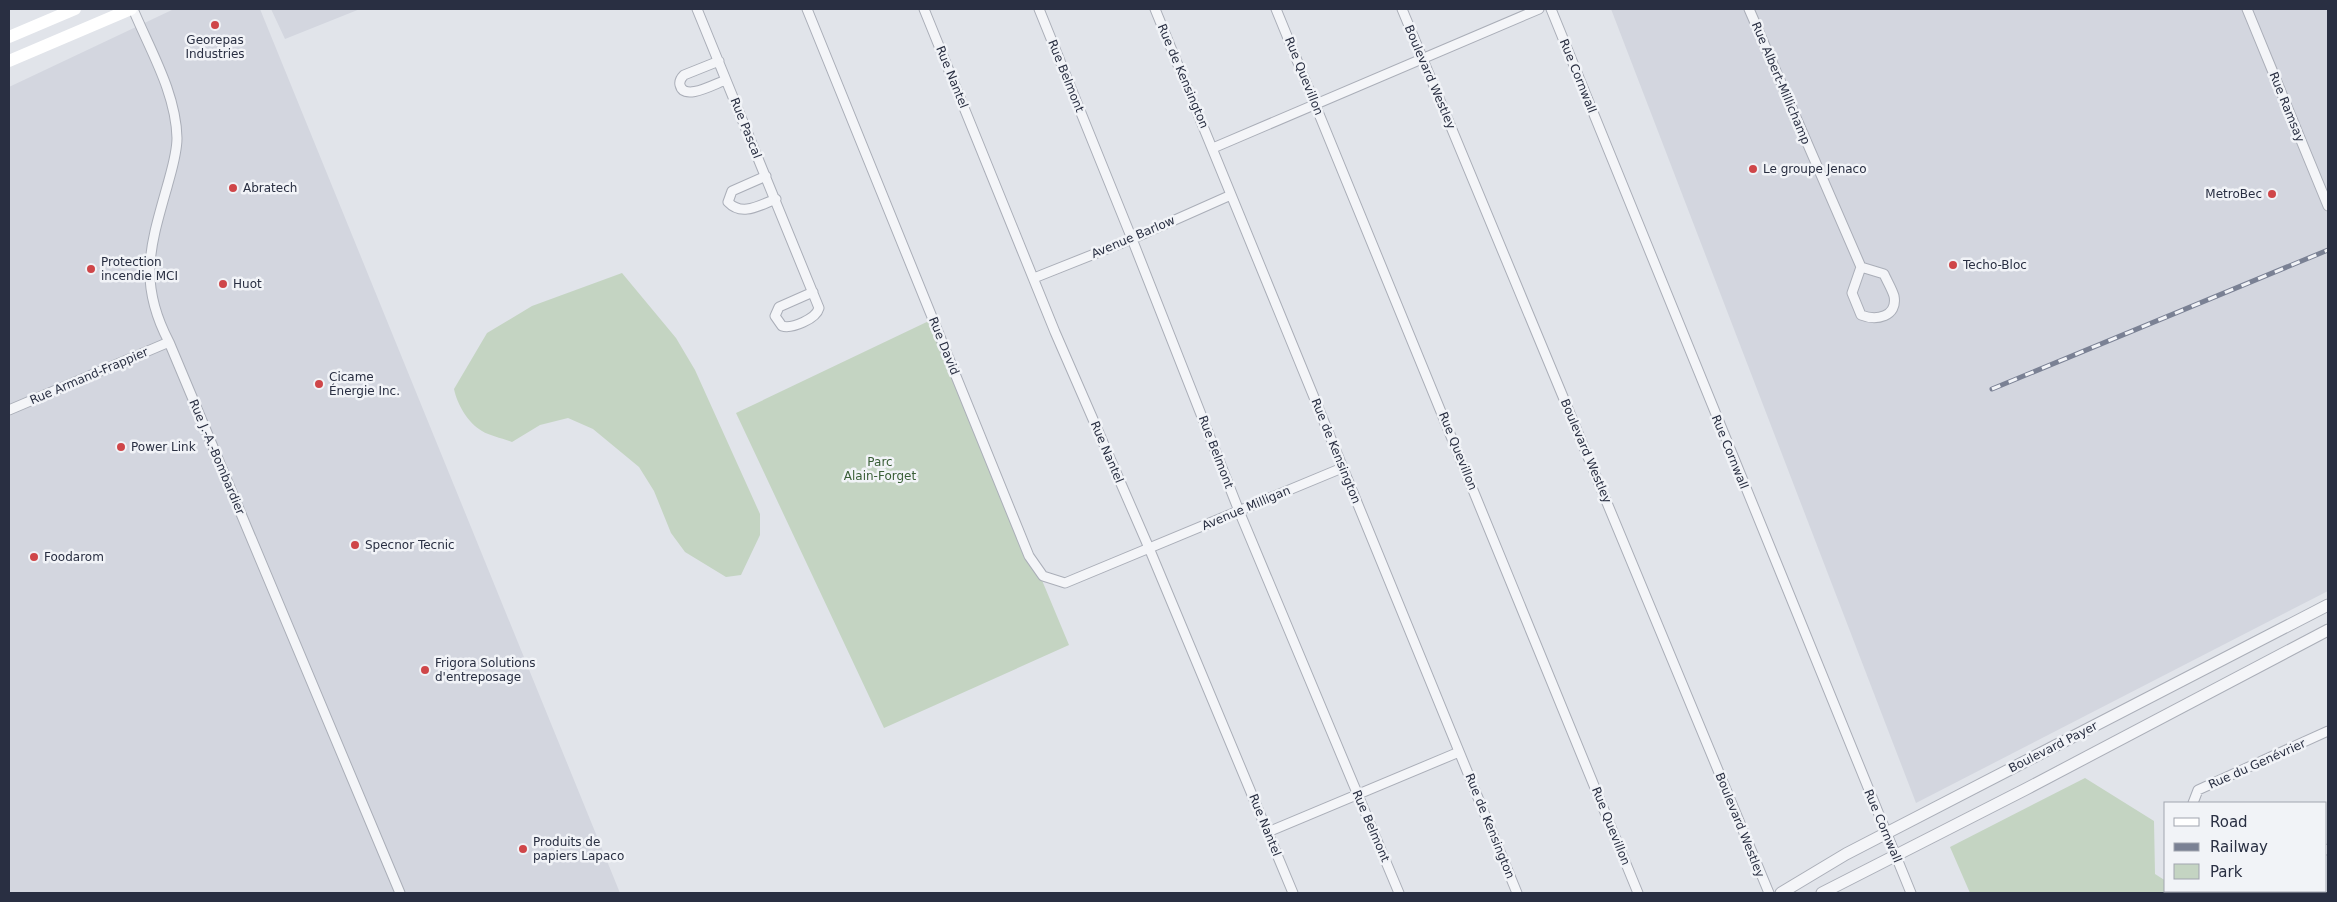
<svg xmlns="http://www.w3.org/2000/svg" width="2337" height="902" font-family="'DejaVu Sans',sans-serif">
<style>
.built{fill:#d3d6df}
.green{fill:#c4d4c2}
.lines{fill:none;stroke-linecap:round;stroke-linejoin:round}
.minor-casing{stroke:#aaaeb8;stroke-width:11}
.tertiary-casing{stroke:#aaaeb8;stroke-width:13}
.minor{stroke:#f4f5f8;stroke-width:9}
.tertiary{stroke:#f4f5f8;stroke-width:11}
.secondary{stroke:#fff;stroke-width:12}
.rail-casing{stroke:#7a8194;stroke-width:5}
.rail{stroke:#f1f3f7;stroke-width:3;stroke-dasharray:9;stroke-linecap:butt}
.poi-dot{fill:#cf4649;stroke:#f1f3f7;stroke-width:2}
.labels{text-anchor:middle;dominant-baseline:central;stroke-width:5;stroke-linejoin:round;paint-order:stroke}
.poi-label{font-size:12px;fill:#292f42;stroke:#f1f3f7;text-anchor:start}
.street-label{font-size:12px;fill:#292f42;stroke:#f1f3f7}
.park-label{font-size:12px;fill:#395e36;stroke:#f1f3f7}
</style>
<rect width="100%" height="100%" fill="#e1e4ea"/>
<path class="built" d="M174 9H260L620 893H9V87Z
M271 9H360L285 39Z
M1611 9H2328V591L1916 803Z"/>
<path class="green" d="M622 273 676 338 695 370 760 514V535L741 575 726 577 685 552 671 533 654 491 639 467 593 429 568 418 540 425 512 442C502 438 490 436 482 431 468 423 457 404 454 389L487 333 532 306Z
M933 319 1069 645 884 728 736 413Z
M2085 778 2154 821 2155 874 2166 881V891H2215L2224 893H1970L1950 847Z"/>
<g class="lines">
<defs>
<path id="minor" d="M133 9C150 50 176 93 177 138 177 154 171 172 167 187 150 247 138 283 169 342L400 893
M697 9 819 308C816 319 792 329 782 326L775 316 779 307 813 292
M807 9 1029 556 1043 576 1065 583 1342 468
M924 9 1055 332 1149 548 1293 893
M1039 9 1132 239 1239 511 1399 893
M1155 9 1517 893
M1276 9 1638 893
M1402 9 1769 893
M1551 9 1911 893
M1749 9 1861 267 1852 293 1861 315C1876 321 1898 317 1894 296 1892 289 1887 281 1884 274L1861 267
M2247 9 2328 206
M719 61 684 75C681 78 679 81 680 85 684 102 716 83 726 80
M1213 148 1539 9
M766 176 732 191 728 202C742 217 760 205 776 199
M1034 278 1132 239 1231 195
M9 410 169 342
M2193 803 2198 790 2328 731
M1268 832 1459 752
M2326 850 2328 849"/>
<path id="tertiary" d="M1781 893 1846 854 2328 605
M1822 893 2026 789 2328 630"/>
</defs>
<use href="#minor" class="minor-casing"/>
<use href="#tertiary" class="tertiary-casing"/>
<use href="#minor" class="minor"/>
<use href="#tertiary" class="tertiary"/>
<path class="secondary" d="M9 37 75 9
M9 61 131 9"/>
<defs>
<path id="rail" d="M1992 389 2328 250"/>
</defs>
<use href="#rail" class="rail-casing"/>
<use href="#rail" class="rail"/>
</g>
<g class="poi-dot">
<circle cx="215" cy="25" r="5"/>
<circle cx="1753" cy="169" r="5"/>
<circle cx="233" cy="188" r="5"/>
<circle cx="2272" cy="194" r="5"/>
<circle cx="1953" cy="265" r="5"/>
<circle cx="91" cy="269" r="5"/>
<circle cx="223" cy="284" r="5"/>
<circle cx="319" cy="384" r="5"/>
<circle cx="121" cy="447" r="5"/>
<circle cx="355" cy="545" r="5"/>
<circle cx="34" cy="557" r="5"/>
<circle cx="425" cy="670" r="5"/>
<circle cx="523" cy="849" r="5"/>
</g>
<g class="labels">
<g class="poi-label">
<text x="215" y="40" text-anchor="middle">Georepas<tspan x="215" dy="14">Industries</tspan></text>
<text x="1763" y="169">Le groupe Jenaco</text>
<text x="243" y="188">Abratech</text>
<text x="2262" y="194" text-anchor="end">MetroBec</text>
<text x="101" y="262">Protection<tspan x="101" dy="14">incendie MCI</tspan></text>
<text x="1963" y="265">Techo-Bloc</text>
<text x="233" y="284">Huot</text>
<text x="329" y="377">Cicame<tspan x="329" dy="14">Énergie Inc.</tspan></text>
<text x="131" y="447">Power Link</text>
<text x="365" y="545">Specnor Tecnic</text>
<text x="44" y="557">Foodarom</text>
<text x="435" y="663">Frigora Solutions<tspan x="435" dy="14">d'entreposage</tspan></text>
<text x="533" y="842">Produits de<tspan x="533" dy="14">papiers Lapaco</tspan></text>
</g>
<g class="street-label">
<text transform="translate(1066 76) rotate(68)">Rue Belmont</text>
<text transform="translate(1183 76) rotate(67)">Rue de Kensington</text>
<text transform="translate(1304 76) rotate(68)">Rue Quevillon</text>
<text transform="translate(1578 76) rotate(68)">Rue Cornwall</text>
<text transform="translate(952 77) rotate(68)">Rue Nantel</text>
<text transform="translate(1430 77) rotate(67)">Boulevard Westley</text>
<text transform="translate(1781 83) rotate(67)">Rue Albert-Millichamp</text>
<text transform="translate(2287 107) rotate(68)">Rue Ramsay</text>
<text transform="translate(746 128) rotate(68)">Rue Pascal</text>
<text transform="translate(1133 237) rotate(-23)">Avenue Barlow</text>
<text transform="translate(944 346) rotate(68)">Rue David</text>
<text transform="translate(89 376) rotate(-23)">Rue Armand-Frappier</text>
<text transform="translate(1336 451) rotate(68)">Rue de Kensington</text>
<text transform="translate(1458 451) rotate(68)">Rue Quevillon</text>
<text transform="translate(1586 451) rotate(67)">Boulevard Westley</text>
<text transform="translate(1107 452) rotate(67)">Rue Nantel</text>
<text transform="translate(1216 452) rotate(69)">Rue Belmont</text>
<text transform="translate(1730 452) rotate(68)">Rue Cornwall</text>
<text transform="translate(217 457) rotate(67)">Rue J.-A.-Bombardier</text>
<text transform="translate(1246 508) rotate(-23)">Avenue Milligan</text>
<text transform="translate(2053 747) rotate(-27)">Boulevard Payer</text>
<text transform="translate(2257 764) rotate(-24)">Rue du Genévrier</text>
<text transform="translate(1265 825) rotate(68)">Rue Nantel</text>
<text transform="translate(1740 825) rotate(68)">Boulevard Westley</text>
<text transform="translate(1371 826) rotate(67)">Rue Belmont</text>
<text transform="translate(1490 826) rotate(68)">Rue de Kensington</text>
<text transform="translate(1611 826) rotate(68)">Rue Quevillon</text>
<text transform="translate(1883 826) rotate(67)">Rue Cornwall</text>
</g>
<g class="park-label">
<text x="880" y="462">Parc<tspan x="880" dy="14">Alain-Forget</tspan></text>
</g>
</g>
<rect width="2337" height="902" fill="none" stroke="#292f42" stroke-width="20"/>
<rect x="2164" y="802" width="162" height="90" fill="#f1f3f7" stroke="#a1a5af"/>
<rect x="2174" y="818" width="25" height="8" fill="#ffffff" stroke="#a1a5af"/>
<text x="2210" y="827" font-size="15" fill="#292f42">Road</text>
<rect x="2174" y="843" width="25" height="8" fill="#7a8194" stroke="#a1a5af"/>
<text x="2210" y="852" font-size="15" fill="#292f42">Railway</text>
<rect x="2174" y="864" width="25" height="15" fill="#c4d4c2" stroke="#a1a5af"/>
<text x="2210" y="877" font-size="15" fill="#292f42">Park</text>
</svg>
